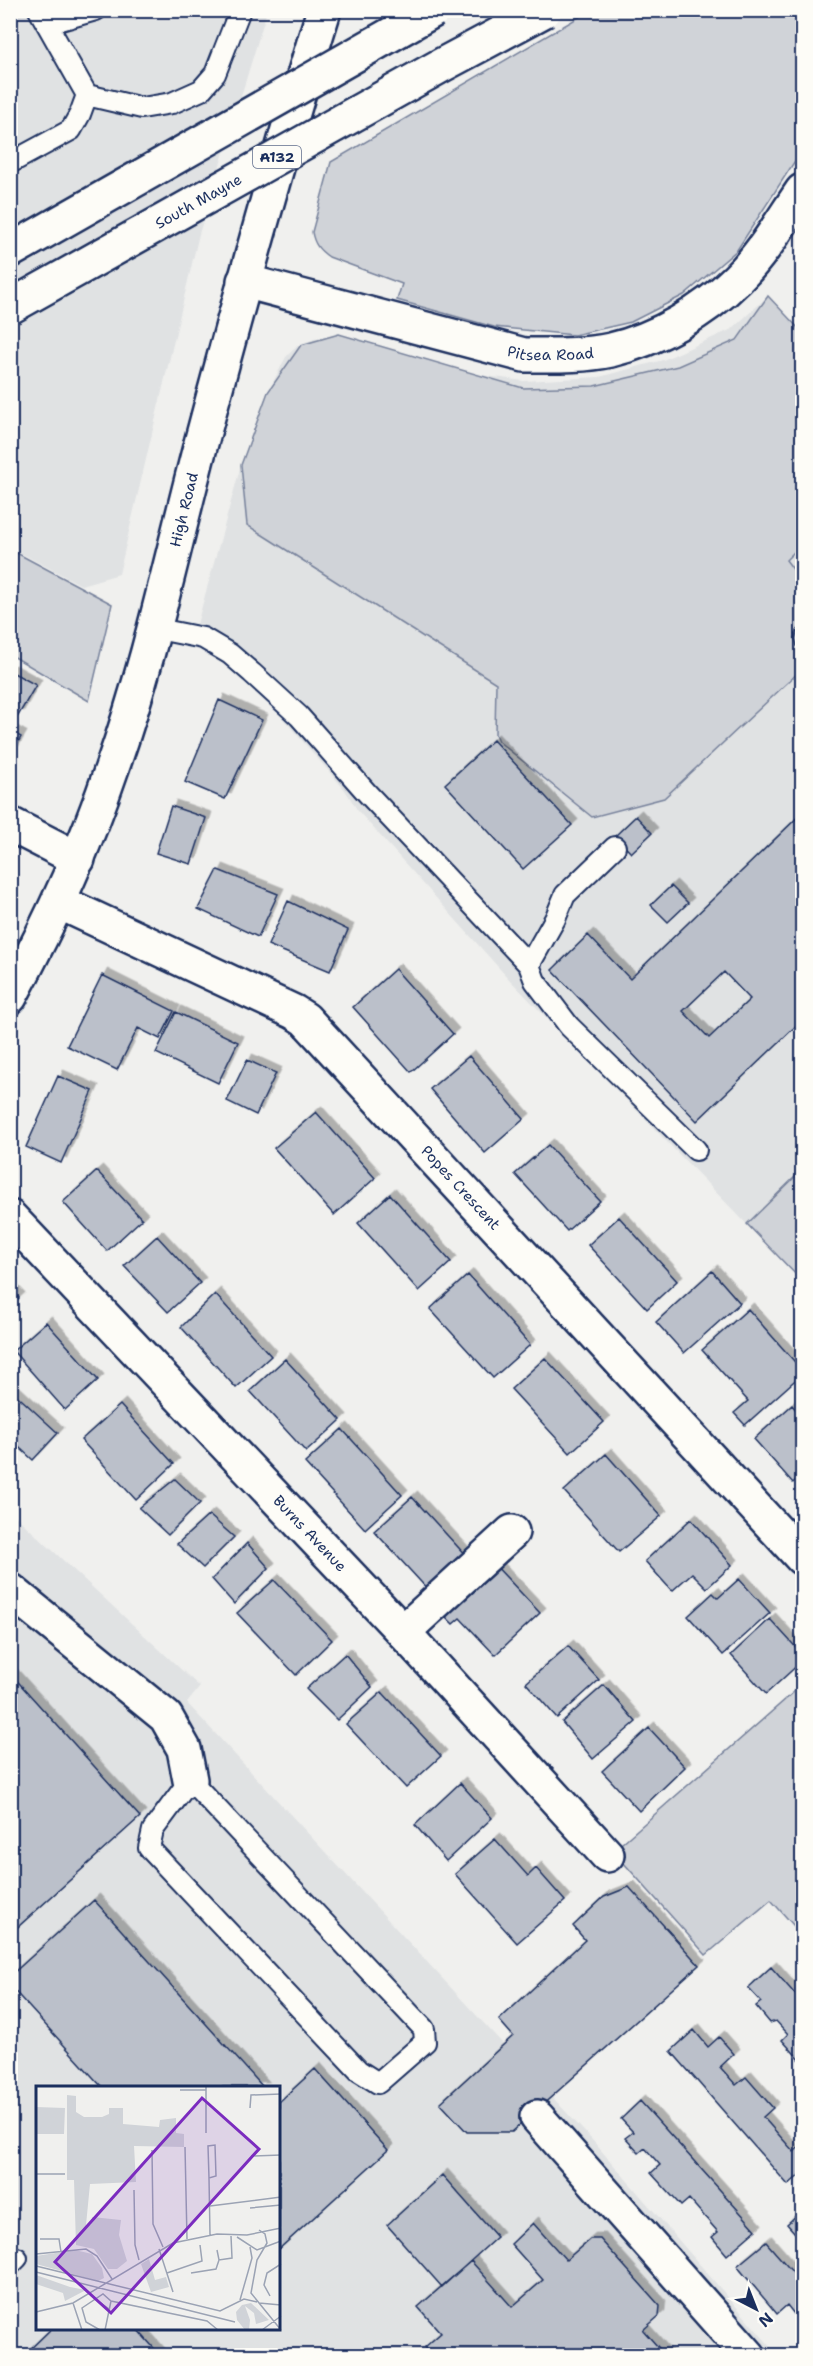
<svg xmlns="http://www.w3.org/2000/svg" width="813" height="2366" font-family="'Shantell Sans',sans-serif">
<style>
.built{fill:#e0e2e3;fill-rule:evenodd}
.green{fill:#d0d3d8;stroke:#76819b;stroke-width:1.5}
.building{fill:#bbc0ca;stroke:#1b2f5e;stroke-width:1.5;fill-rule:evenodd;filter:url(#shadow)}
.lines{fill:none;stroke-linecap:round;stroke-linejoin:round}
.lane-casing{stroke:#1b2f5e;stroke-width:24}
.street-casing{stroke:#1b2f5e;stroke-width:38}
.secondary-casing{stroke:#1b2f5e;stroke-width:38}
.lane{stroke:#fdfcf7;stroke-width:20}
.street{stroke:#fdfcf7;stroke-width:33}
.secondary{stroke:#fdfcf7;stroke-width:33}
.primary-bridge-casing{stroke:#1b2f5e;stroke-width:38;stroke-linecap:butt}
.primary-bridge{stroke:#fdfcf7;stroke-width:33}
.labels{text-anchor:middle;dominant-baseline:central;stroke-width:4.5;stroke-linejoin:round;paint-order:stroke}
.shield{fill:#fdfcf7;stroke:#5f6c8c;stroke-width:1.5}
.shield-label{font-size:14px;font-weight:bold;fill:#1b2f5e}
.street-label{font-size:15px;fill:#1b2f5e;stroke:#fdfcf7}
.inset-road{fill:none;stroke:#9ba3b4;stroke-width:1.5}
.view{fill:#7b2cbf;fill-opacity:0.15;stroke:#7b2cbf;stroke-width:3}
.inset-edge{fill:none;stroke:#1b2f5e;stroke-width:3}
</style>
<defs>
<filter id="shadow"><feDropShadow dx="5.5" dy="-5.5" stdDeviation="0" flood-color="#0004"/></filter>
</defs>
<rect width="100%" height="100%" fill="#f0f0ee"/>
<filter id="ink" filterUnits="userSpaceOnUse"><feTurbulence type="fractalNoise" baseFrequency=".0167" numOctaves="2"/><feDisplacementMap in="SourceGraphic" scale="12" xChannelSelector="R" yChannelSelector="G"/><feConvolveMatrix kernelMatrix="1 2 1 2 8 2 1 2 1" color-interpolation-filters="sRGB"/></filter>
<g filter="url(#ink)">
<path class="built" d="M10 11H267L199 234 119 574 81 585 11 548Z
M768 296 802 332V1281L508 978 358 811 345 790 266 699 208 651 191 646 241 465 267 394 286 357 297 346 317 338 339 334 479 375 524 381 599 377 663 360 732 329Z
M10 1511 200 1687 187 1703 593 2141 778 2355H11ZM38 2087H279V2328H38Z"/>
<path class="green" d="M591 10 802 11V150L737 250 684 295 631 322 574 335 494 327 397 300 402 284 329 257C319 250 314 244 312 232L331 162Z
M768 296 802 332V544L786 560 802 581V669L664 798 592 817 498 741 495 734 496 683 247 525 241 465 268 392 301 345 339 334 523 388 594 386 678 366 737 340Z
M11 550 112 604 89 701 11 655Z
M802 1170V1281L747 1224Z
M802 1685V1935L771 1900 706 1955 613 1851Z"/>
<path class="building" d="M802 626V625V651L797 646 795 639 797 631Z
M10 671 36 685 18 716 10 712Z
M219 700 262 720 225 799 185 782Z
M10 731 21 737 10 756Z
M493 740 572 825 523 869 445 784Z
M171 806 206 818 191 864 156 853Z
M802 813V1020L697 1121 552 970 588 935 630 979ZM724 972 750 999 709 1038 683 1011Z
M636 816 652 833 631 853 615 836Z
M218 870 278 894 258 937 198 909Z
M671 886 688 903 668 922 651 905Z
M288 901 348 930 330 971 268 945Z
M395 969 453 1034 411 1072 353 1007Z
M102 975 174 1011 160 1039 138 1028 117 1070 67 1046Z
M176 1012 238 1042 218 1083 156 1053Z
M469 1056 524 1119 485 1153 430 1089Z
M247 1060 276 1073 256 1115 227 1101Z
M58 1076 93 1091 61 1163 26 1147Z
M316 1112 375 1178 334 1215 274 1148Z
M548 1145 600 1201 567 1231 515 1174Z
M97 1171 142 1219 107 1251 63 1202Z
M390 1194 451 1262 419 1291 358 1223Z
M619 1217 677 1281 647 1309 588 1245Z
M157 1236 200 1283 168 1312 124 1266Z
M712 1271 740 1303 684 1353 656 1322Z
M468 1275 530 1345 493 1378 430 1309Z
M10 1289 19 1298 10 1306Z
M215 1294 271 1356 236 1388 181 1327Z
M748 1309 802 1370V1374L745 1425 734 1413 748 1401 702 1350Z
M46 1322 98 1380 65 1410 13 1351Z
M545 1358 604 1422 570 1453 511 1389Z
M285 1359 341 1420 306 1452 250 1391Z
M10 1389 58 1433 33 1460 10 1439Z
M120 1405 174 1464 136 1500 81 1440Z
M792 1405 802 1417V1474L793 1483 754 1439Z
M342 1429 402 1495 365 1529 305 1463Z
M606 1454 661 1516 619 1552 564 1491Z
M175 1479 200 1503 168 1535 139 1508Z
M412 1497 469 1559 431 1593 374 1531Z
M209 1515 234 1537 203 1568 177 1544Z
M691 1519 732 1565 707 1588 692 1573 672 1591 645 1561Z
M247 1543 269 1568 234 1604 212 1579Z
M492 1562 540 1613 495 1655 460 1618 453 1624 440 1611Z
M739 1579 770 1613 723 1655 688 1616 713 1593 718 1598Z
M274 1580 332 1640 296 1675 237 1613Z
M770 1619 802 1654V1661L766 1694 731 1655Z
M568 1646 599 1680 557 1718 526 1683Z
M345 1654 372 1687 337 1720 306 1689Z
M10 1673 140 1817 10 1934Z
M604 1685 636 1722 593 1759 562 1722Z
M382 1692 441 1756 406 1788 346 1724Z
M649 1728 685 1767 639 1811 602 1771Z
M460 1783 492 1818 446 1861 415 1825Z
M495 1839 528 1876 536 1868 565 1901 517 1943 455 1874Z
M629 1887 699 1965 512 2132H467L440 2103 513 2036 499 2020 585 1940 573 1926 604 1897Z
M94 1900 263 2087H102L10 1986V1976Z
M771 1967 802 2002V2062L782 2040 788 2034 776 2021 770 2023 756 2006 761 2002 748 1988Z
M694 2030 708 2047 719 2037 734 2054 720 2067 736 2085 746 2077 773 2108 763 2117 794 2152 802 2144V2173L788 2185 671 2051Z
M315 2069 388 2150 279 2249V2102Z
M640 2101 756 2230 727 2255 712 2237 718 2232 689 2199 681 2206 651 2173 660 2165 645 2148 639 2153 625 2138 633 2132 621 2119Z
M442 2175 497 2237 442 2287 387 2225Z
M799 2213 802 2216V2241L787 2224Z
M533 2223 566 2260 590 2239H600L660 2306 659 2316 643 2330 666 2356H433L425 2347 441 2333 418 2307 471 2261 512 2307 543 2280 511 2244Z
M766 2242 802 2283V2324L787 2305 777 2314 737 2266Z
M52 2328H136L161 2356H23Z"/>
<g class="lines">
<defs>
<path id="lane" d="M39 10 87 95 142 108 172 103 201 90 215 74 240 10
M47 24 96 10
M10 163 71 130 80 114 87 95
M153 628 203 638 230 654 252 673 299 716 367 793 529 965 535 981 569 1026 696 1150
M529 965 555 919 565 895 615 847
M190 1780 424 2029 425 2042 378 2083 359 2071 149 1848 153 1830Z
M10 2265 17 2258"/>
<g id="street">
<path id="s1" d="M244 281 524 355C553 355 583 356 611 350 657 339 704 312 737 279 763 254 782 220 802 191"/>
<path d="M10 824 78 859"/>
<path id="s2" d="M59 902 294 1012 305 1019 802 1558"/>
<path id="s3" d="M10 1217 403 1632 607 1855"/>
<path d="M10 1590 166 1717 184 1749 190 1780"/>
<path d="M403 1632 512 1532"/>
<path d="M537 2117 749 2356"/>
</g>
<g id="secondary">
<path id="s4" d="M10 997C50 923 85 848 112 768 149 664 172 554 200 447 239 300 279 155 324 10"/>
</g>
</defs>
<use href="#lane" class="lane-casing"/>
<use href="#street" class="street-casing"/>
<use href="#secondary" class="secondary-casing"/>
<use href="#lane" class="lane"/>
<use href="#street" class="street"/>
<use href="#secondary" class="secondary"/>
<defs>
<g id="primary-bridge">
<path d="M10 251 434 10"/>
<path id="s5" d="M10 307 442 65 545 10"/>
</g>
</defs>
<use href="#primary-bridge" class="primary-bridge-casing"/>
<use href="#primary-bridge" class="primary-bridge"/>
</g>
</g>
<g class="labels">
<rect class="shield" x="253" y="146" width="48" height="22" rx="4.5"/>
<g class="shield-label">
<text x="277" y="157">A132</text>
</g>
<g class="street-label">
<text stroke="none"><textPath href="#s5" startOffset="216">South Mayne</textPath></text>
<text stroke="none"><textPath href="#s1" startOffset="316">Pitsea Road</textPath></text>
<text stroke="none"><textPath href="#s4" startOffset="519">High Road</textPath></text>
<text stroke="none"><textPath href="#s2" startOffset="502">Popes Crescent</textPath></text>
<text stroke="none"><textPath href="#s3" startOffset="436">Burns Avenue</textPath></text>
</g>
</g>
<g transform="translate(36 2086)">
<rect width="244" height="244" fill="#f0f0ee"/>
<path d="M31 9 40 10V26L48 31H66L73 28V22H87V38L123 41 124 34 140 32V47L148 48V61L98 60 100 96 54 98 50 139H55L56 131 85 134 83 149 91 175 81 183H72L58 163 40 159 38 94H31ZM0 21 29 22 28 48H0ZM39 164 56 168 66 182 68 192 62 195 0 178V170ZM113 173 119 194 130 191 133 201 115 206 105 178ZM0 189 34 201 50 204 29 215 27 207 0 198ZM215 217 233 234 220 238 218 227 209 220 214 234 213 244H209L201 234 200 226 206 219Z" fill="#d0d3d8"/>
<path class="inset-road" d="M144 4H170M214 22 215 9 245 8M170 47V0M179 59 180 90 173 92 172 60ZM149 61 151 153M116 64 117 138 127 161M215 70 245 69M0 88H29M173 92 174 149M98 104 99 159 103 174M0 111V74M174 120 245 111M214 122 245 119M223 144 229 148 231 157 221 174 215 207 245 244M201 151 221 164 245 155M4 153H23L25 166M123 163 137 206M181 164 183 174 196 172 195 150M0 168 50 163 61 170 76 193M0 180 184 225 208 213 221 216M0 186 199 236M131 187 166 175 164 159M155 187 180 183 183 174M234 210 228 199 231 187 245 178M58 212 73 223M204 214 216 172 214 161M37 217 46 244M223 217 245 219M0 226 37 217 137 157 181 148 211 149 245 142M64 244 50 236 46 222 67 208 75 215 171 235 182 244M69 244 75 215M226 244 245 230"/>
<path class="view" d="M166 12 223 63 75 227 19 176Z"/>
<rect width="244" height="244" class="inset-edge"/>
</g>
<rect width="813" height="2366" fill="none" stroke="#fdfcf7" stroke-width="36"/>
<rect x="18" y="18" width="777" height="2330" fill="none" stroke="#1b2f5e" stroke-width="2" filter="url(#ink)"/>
<g transform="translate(756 2309) rotate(138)" stroke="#fdfcf7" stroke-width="4.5" paint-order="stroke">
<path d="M0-4.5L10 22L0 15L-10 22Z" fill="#1b2f5e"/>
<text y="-9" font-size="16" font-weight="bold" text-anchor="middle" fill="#1b2f5e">N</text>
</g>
</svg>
